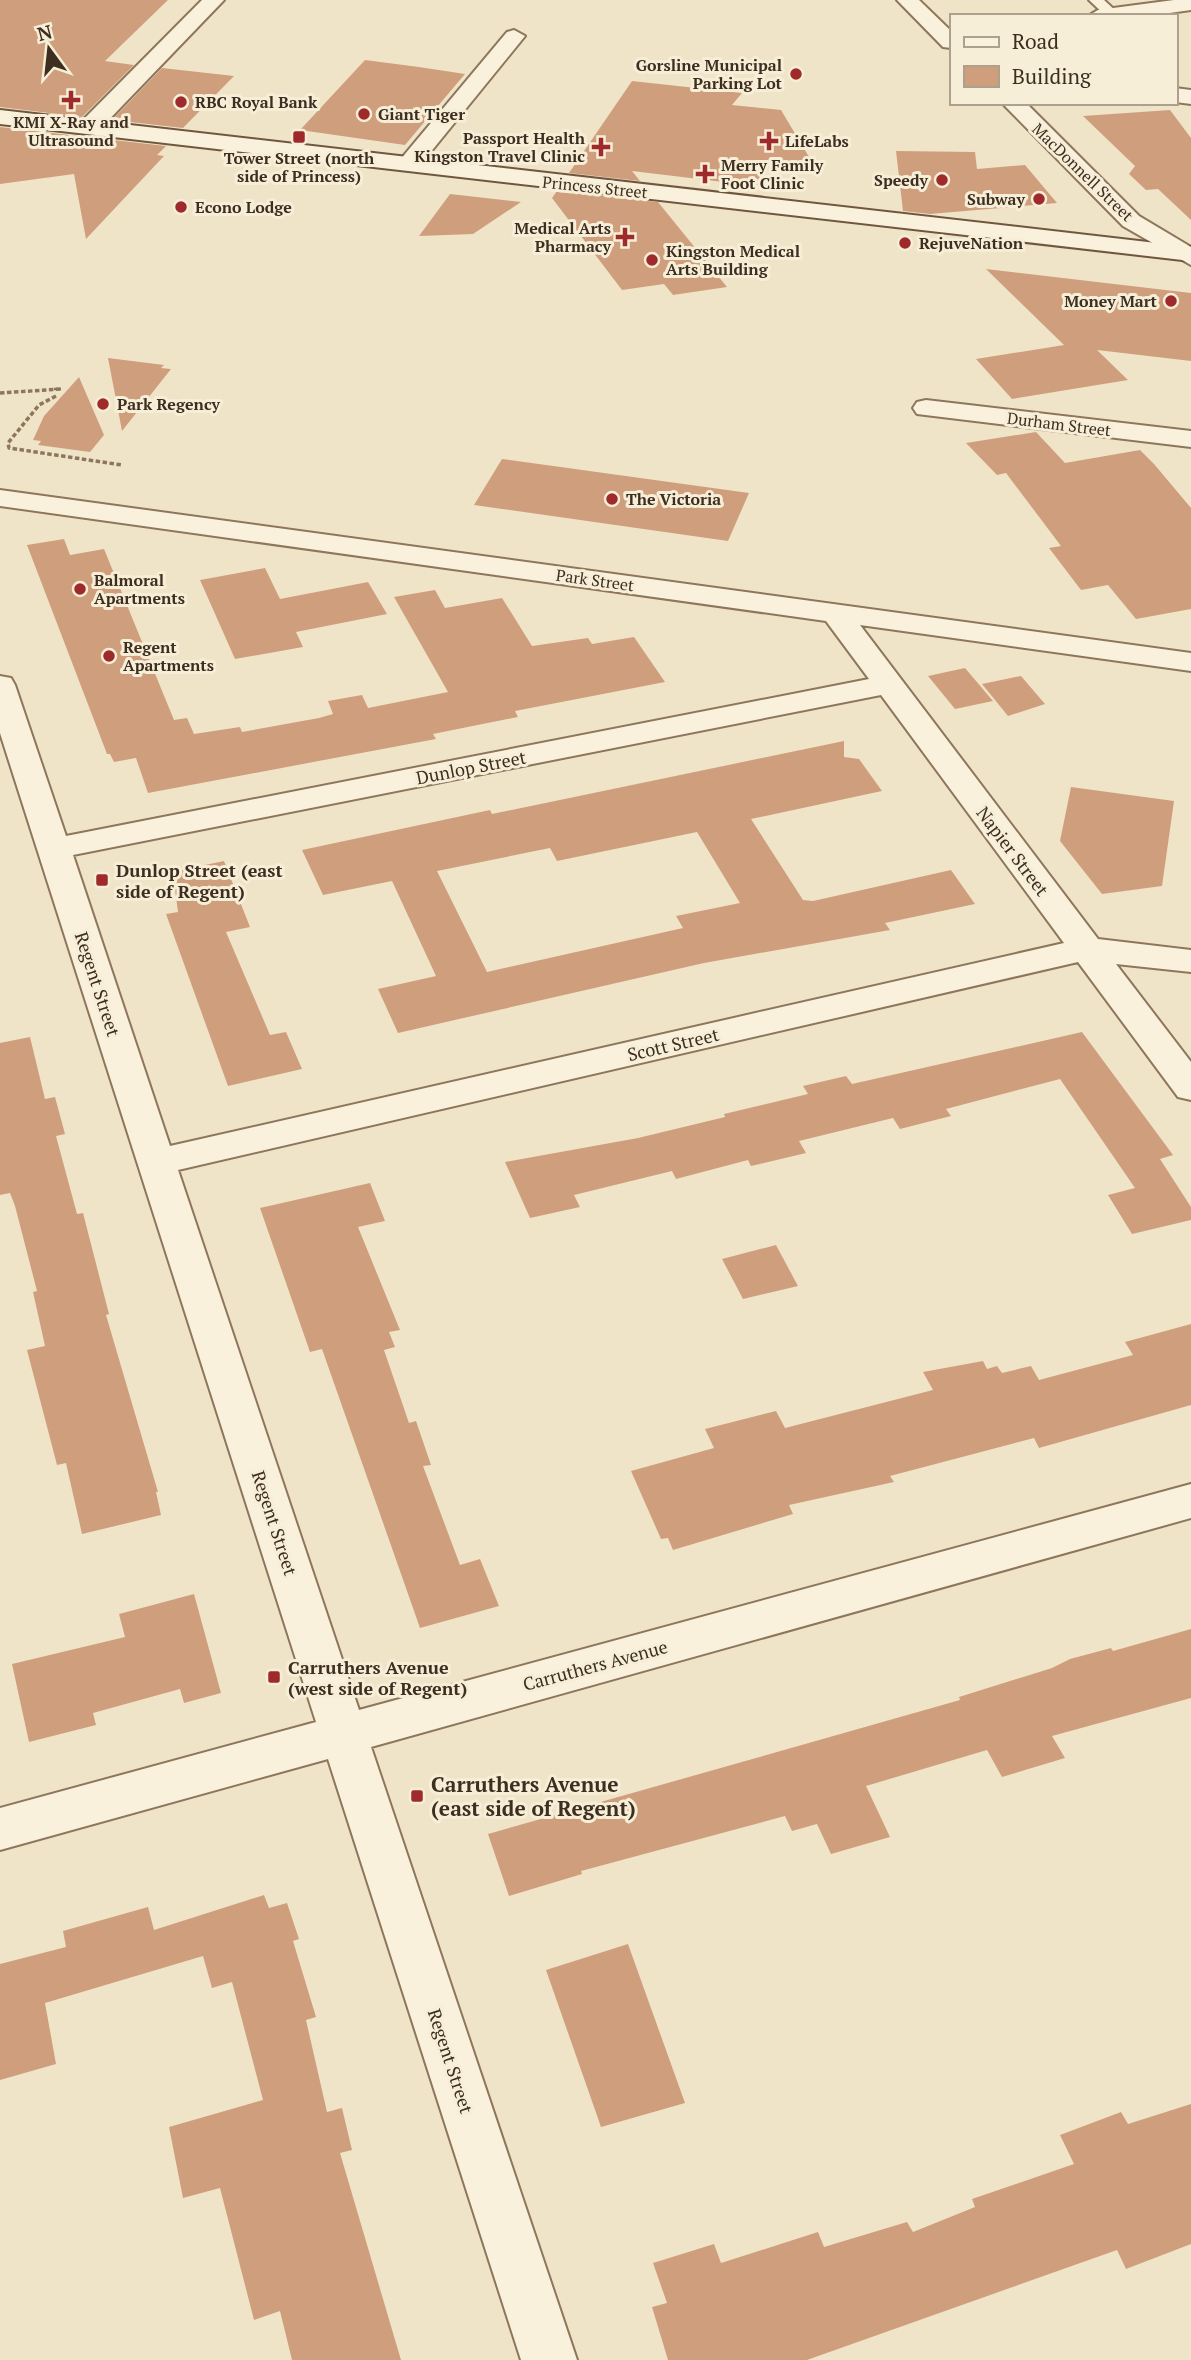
<svg xmlns="http://www.w3.org/2000/svg" width="1191" height="2360" font-family="'PT Serif',serif">
<style>
.building{fill:#cf9f7d;fill-rule:evenodd}
.lines{fill:none;stroke-linecap:round;stroke-linejoin:round}
.service-casing{stroke:#8d765c;stroke-width:4}
.minor-casing{stroke:#8d765c;stroke-width:4}
.secondary-casing{stroke:#6f573f;stroke-width:4}
.path-far1{stroke:#8d765c;stroke-width:2.5;stroke-dasharray:3.5 2;stroke-linecap:butt}
.path{stroke:#8d765c;stroke-width:3.5;stroke-dasharray:4.5 2.5;stroke-linecap:butt}
.service{fill:#faf1dc;fill-rule:evenodd}
.minor{fill:#faf1dc;fill-rule:evenodd}
.secondary{fill:#faf1dc;fill-rule:evenodd}
.poi-dot{fill:#9e2a2b;stroke:#f7eed8;stroke-width:2.5}
.labels{text-anchor:middle;dominant-baseline:central;stroke-width:6;stroke-linejoin:round;paint-order:stroke}
.far-poi-label{font-size:16px;font-weight:bold;fill:#3d2e20;stroke:#f7eed8;text-anchor:start}
.far-street-label{font-size:16px;fill:#3d2e20;stroke:#f7eed8}
.street-label{font-size:18px;fill:#3d2e20;stroke:#f7eed8}
.poi-label{font-size:18px;font-weight:bold;fill:#3d2e20;stroke:#f7eed8;text-anchor:start}
.near-poi-label{font-size:21px;font-weight:bold;fill:#3d2e20;stroke:#f7eed8;text-anchor:start}
</style>
<rect width="100%" height="100%" fill="#f0e4c8"/>
<path class="building" d="M0 0H168L105 61 134 65 82 117 0 107Z
M365 60 419 67 465 74 405 145 300 130Z
M162 68 234 76 183 128 112 120Z
M632 81 742 93 732 105 781 110 815 167 771 162 757 186 632 171 640 181 569 173Z
M1170 110 1191 138V220L1158 189 1146 190 1129 174 1135 166 1083 116Z
M0 127 166 146 157 155 164 156 86 239 74 174 0 184Z
M896 151 975 152 977 169 1025 165 1057 203 930 214 903 211Z
M557 191 658 202 727 287 673 295 664 284 622 290 552 198Z
M450 194 521 202 473 234 419 236Z
M986 269 1191 293V361L1097 350 1128 380 1012 399 976 359 1064 345Z
M108 358 164 365 161 368 171 369 122 431Z
M79 377 104 435 90 452 38 445 41 441 33 440 44 416Z
M1036 432 1065 463 1140 450 1154 464 1191 508V609L1136 619 1108 585 1081 590 1049 548 1061 546 1006 473 997 475 966 443Z
M502 459 749 493 728 541 474 505Z
M64 539 70 555 104 549 174 720 187 718 194 734 240 727 242 732 319 718 333 714 328 701 362 695 368 708 448 692 394 597 435 590 445 608 502 598 532 646 588 638 592 644 634 637 665 682 515 711 518 717 433 734 436 739 148 793 136 758 114 762 110 754H107L27 545Z
M265 568 280 599 368 582 387 614 296 632 303 647 235 659 200 580Z
M965 668 993 701 955 709 928 676Z
M1021 676 1045 704 1008 716 982 684Z
M844 741V757L859 759 882 791 751 819 803 900 813 901 951 870 975 904 885 923 890 930 704 963 398 1033 378 989 436 976 392 881 323 895 302 850 490 810 492 814ZM697 832 740 903 676 916 683 928 487 972 437 871 550 848 557 861Z
M1071 787 1174 801 1162 886 1102 894 1060 841Z
M224 861 250 927 226 932 270 1035 286 1032 302 1069 228 1086 166 914 178 912 174 882 181 870Z
M1082 1032 1173 1155 1160 1159 1191 1207V1220L1132 1234 1108 1195 1135 1188 1060 1079 946 1109 951 1116 900 1129 893 1118 799 1141 806 1153 751 1166 748 1160 676 1179 672 1171 574 1195 580 1207 530 1218 505 1162 638 1138 725 1117 724 1114 808 1094 803 1086 846 1076 852 1084Z
M30 1037 45 1099 55 1097 65 1134 56 1136 77 1214 83 1213 109 1314 106 1315 158 1492H156L161 1515 82 1534 66 1463 57 1465 27 1350 45 1346 33 1292 37 1291 15 1206 10 1193 0 1195V1043Z
M370 1183 385 1221 358 1227 400 1330 389 1332 395 1347 384 1350 409 1423 416 1421 431 1465 423 1466 460 1565 480 1559 499 1606 420 1628 322 1349 310 1352 260 1208Z
M776 1245 798 1286 743 1299 722 1259Z
M1191 1324V1405L1039 1448 1034 1438 890 1476 894 1482 789 1505 793 1514 673 1550 668 1538 661 1539 631 1471 714 1448 705 1429 776 1411 785 1428 933 1390 923 1372 983 1361 987 1369 997 1366 1002 1373 1031 1366 1039 1380 1133 1355 1125 1342Z
M194 1594 221 1693 184 1703 180 1689 93 1713 96 1725 29 1742 12 1664 125 1637 119 1614Z
M1191 1629V1698L1052 1736 1065 1758 1002 1777 987 1750 866 1786 890 1837 831 1854 817 1824 792 1831 785 1816 581 1871 582 1874 509 1896 488 1834 960 1700 959 1697 1052 1668 1070 1659 1111 1648 1113 1651Z
M264 1895 269 1908 287 1903 299 1939 293 1941 316 2017 306 2020 327 2112 342 2108 352 2150 340 2153 401 2360H292L280 2311 254 2320 220 2188 183 2198 169 2127 263 2100 232 1982 212 1988 203 1956 45 2003 56 2064 0 2080V1964L66 1947 63 1931 148 1907 154 1930Z
M628 1944 685 2103 601 2127 546 1970Z
M1191 2104V2244L1126 2269 1117 2250 807 2360H668L652 2307 667 2303 653 2263 714 2244 721 2263 818 2232 824 2247 907 2222 913 2232 975 2207 972 2199 1074 2164 1060 2135 1121 2112 1128 2124Z"/>
<g class="lines">
<defs>
<path id="service" d="M1089 0H1104L1119 14 1106 16Z"/>
<path id="minor" d="M202 0H224L97 132H81L78 127 81 122Z
M897 0H919L951 31V48L943 47Z
M1174 0H1191V10L1148 16H1088L1098 10Z
M514 30 525 36 416 170H400L396 165 400 160 507 32Z
M1175 88 1191 90V104L1175 102Z
M1002 103H1026L1139 216 1191 247V265L1123 226Z
M926 400 1191 431V447L917 414 913 408 917 402Z
M0 490 1191 653V671L860 625 1098 939 1191 950V972L1116 964 1191 1062V1100L1178 1097 1078 962 178 1170 359 1710 1191 1484V1518L371 1747 577 2360H521L328 1759 0 1850V1808L316 1722 0 733V676L11 678 15 685 66 836 869 679 826 621 0 506ZM881 695 1064 943 170 1146 73 855Z"/>
<path id="secondary" d="M0 110 1191 247V261L0 124Z"/>
</defs>
<use href="#service" class="service-casing"/>
<use href="#minor" class="minor-casing"/>
<use href="#secondary" class="secondary-casing"/>
<path class="path-far1" d="M54 389H61"/>
<path class="path" d="M0 393 61 389
M56 396 39 405 8 443 9 448 122 465"/>
<use href="#service" class="service"/>
<use href="#minor" class="minor"/>
<use href="#secondary" class="secondary"/>
</g>
<g class="poi-dot">
<circle cx="796" cy="74" r="7"/>
<path d="M67.5 89.5h7v7h7v7h-7v7h-7v-7h-7v-7h7z"/>
<circle cx="181" cy="102" r="7"/>
<circle cx="364" cy="114" r="7"/>
<rect x="292" y="130" width="14" height="14" rx="3.5"/>
<path d="M765.5 130.5h7v7h7v7h-7v7h-7v-7h-7v-7h7z"/>
<path d="M597.5 136.5h7v7h7v7h-7v7h-7v-7h-7v-7h7z"/>
<path d="M701.5 163.5h7v7h7v7h-7v7h-7v-7h-7v-7h7z"/>
<circle cx="942" cy="180" r="7"/>
<circle cx="1039" cy="199" r="7"/>
<circle cx="181" cy="207" r="7"/>
<path d="M621.5 226.5h7v7h7v7h-7v7h-7v-7h-7v-7h7z"/>
<circle cx="905" cy="243" r="7"/>
<circle cx="652" cy="260" r="7"/>
<circle cx="1171" cy="301" r="7"/>
<circle cx="103" cy="404" r="7"/>
<circle cx="612" cy="499" r="7"/>
<circle cx="80" cy="589" r="7"/>
<circle cx="109" cy="656" r="7"/>
<rect x="95" y="873" width="14" height="14" rx="3.5"/>
<rect x="267" y="1670" width="14" height="14" rx="3.5"/>
<rect x="410" y="1789" width="14" height="14" rx="3.5"/>
</g>
<g class="labels">
<g class="far-poi-label">
<text x="782" y="65" text-anchor="end">Gorsline Municipal<tspan x="782" dy="18">Parking Lot</tspan></text>
<text x="195" y="102">RBC Royal Bank</text>
<text x="378" y="114">Giant Tiger</text>
<text x="71" y="122" text-anchor="middle">KMI X-Ray and<tspan x="71" dy="18">Ultrasound</tspan></text>
<text x="585" y="138" text-anchor="end">Passport Health<tspan x="585" dy="18">Kingston Travel Clinic</tspan></text>
<text x="785" y="141">LifeLabs</text>
<text x="299" y="158" text-anchor="middle">Tower Street (north<tspan x="299" dy="18">side of Princess)</tspan></text>
<text x="721" y="165">Merry Family<tspan x="721" dy="18">Foot Clinic</tspan></text>
<text x="928" y="180" text-anchor="end">Speedy</text>
<text x="1025" y="199" text-anchor="end">Subway</text>
<text x="195" y="207">Econo Lodge</text>
<text x="611" y="228" text-anchor="end">Medical Arts<tspan x="611" dy="18">Pharmacy</tspan></text>
<text x="919" y="243">RejuveNation</text>
<text x="666" y="251">Kingston Medical<tspan x="666" dy="18">Arts Building</tspan></text>
<text x="1157" y="301" text-anchor="end">Money Mart</text>
<text x="117" y="404">Park Regency</text>
<text x="626" y="499">The Victoria</text>
<text x="94" y="580">Balmoral<tspan x="94" dy="18">Apartments</tspan></text>
<text x="123" y="647">Regent<tspan x="123" dy="18">Apartments</tspan></text>
</g>
<g class="far-street-label">
<text transform="translate(1083 172) rotate(44)">MacDonnell Street</text>
<text transform="translate(595 187) rotate(6)">Princess Street</text>
<text transform="translate(1059 424) rotate(7)">Durham Street</text>
<text transform="translate(595 580) rotate(8)">Park Street</text>
</g>
<g class="street-label">
<text transform="translate(471 767) rotate(-11)">Dunlop Street</text>
<text transform="translate(1013 851) rotate(53)">Napier Street</text>
<text transform="translate(98 984) rotate(72)">Regent Street</text>
<text transform="translate(673 1044) rotate(-13)">Scott Street</text>
<text transform="translate(275 1523) rotate(72)">Regent Street</text>
<text transform="translate(595 1665) rotate(-15)">Carruthers Avenue</text>
<text transform="translate(451 2061) rotate(72)">Regent Street</text>
</g>
<g class="poi-label">
<text x="116" y="870">Dunlop Street (east<tspan x="116" dy="21">side of Regent)</tspan></text>
<text x="288" y="1667">Carruthers Avenue<tspan x="288" dy="21">(west side of Regent)</tspan></text>
</g>
<g class="near-poi-label">
<text x="431" y="1784">Carruthers Avenue<tspan x="431" dy="24">(east side of Regent)</tspan></text>
</g>
</g>
<rect x="950" y="14" width="228" height="91" fill="#f7eed8" stroke="#ada18e" stroke-width="2"/>
<rect x="964" y="37" width="35" height="10" fill="#faf1dc" stroke="#ada18e" stroke-width="2"/>
<text x="1012" y="49" font-size="21" fill="#3d2e20">Road</text>
<rect x="964" y="66" width="35" height="21" fill="#cf9f7d" stroke="#ada18e" stroke-width="2"/>
<text x="1012" y="84" font-size="21" fill="#3d2e20">Building</text>
<g transform="translate(49 49) rotate(345)" stroke="#f7eed8" stroke-width="5" paint-order="stroke">
<path d="M0-5L12 26L0 18L-12 26Z" fill="#3d2e20"/>
<text y="-10" font-size="19" font-weight="bold" text-anchor="middle" fill="#3d2e20">N</text>
</g>
</svg>
